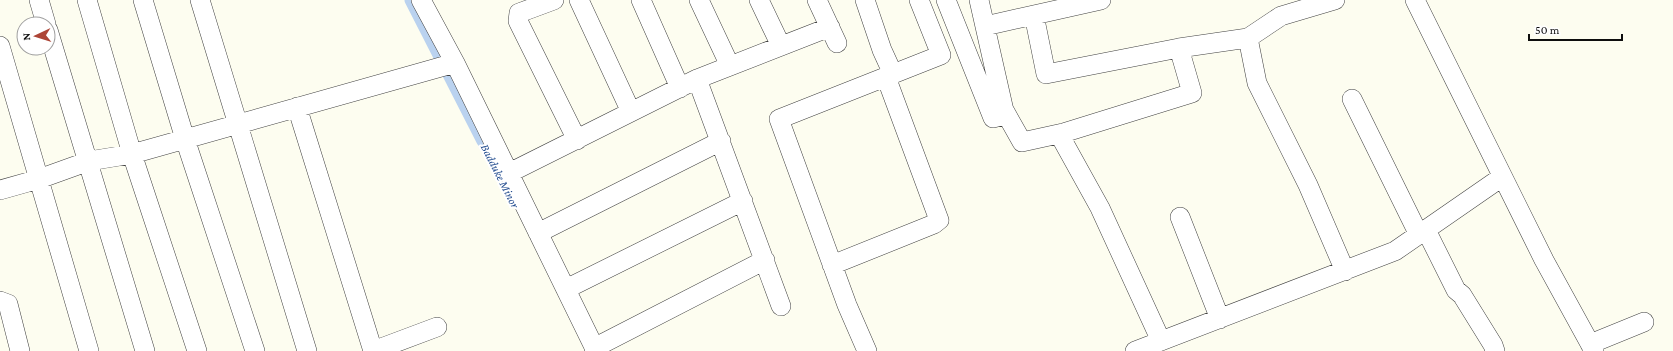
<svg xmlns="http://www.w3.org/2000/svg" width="1673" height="351" font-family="'Crimson Pro',serif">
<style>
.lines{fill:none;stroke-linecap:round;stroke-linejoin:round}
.canal{stroke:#bad2ef;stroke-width:13}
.minor-casing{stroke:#414141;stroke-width:20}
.minor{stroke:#fff;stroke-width:19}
.labels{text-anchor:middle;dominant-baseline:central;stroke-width:4;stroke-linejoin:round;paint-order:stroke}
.water-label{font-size:12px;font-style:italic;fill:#264f90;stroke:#fff}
</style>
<rect width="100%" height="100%" fill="#fdfdf0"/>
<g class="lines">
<path class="canal" d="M411 0 483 141"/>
<defs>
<path id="minor" d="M39 0 46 24
M87 0 132 154 197 351
M143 0 185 139 255 351
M200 0 307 351
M421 0 455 63 596 351
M554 0 519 13 518 21 577 140
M579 0 631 112
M641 0 680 88
M699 0 730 66
M759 0 781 46
M817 0 837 43
M865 0 882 50 893 74
M946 0 993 118 1005 115 979 0
M1415 0 1544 260 1594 351
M985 26 1101 0
M48 30 145 351
M1248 38 1281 16 1335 0
M0 46 89 351
M1179 48 1248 38 1257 83 1308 185 1345 271
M697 79 781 306
M1352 99 1419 235
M297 107 373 351
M1004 110 1022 142 1063 133 1192 93 1179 48 1046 74 1034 15
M1059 134 1100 208 1161 341
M509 173 697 79 830 27
M0 190 39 179 89 161 132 154 455 63
M1180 217 1220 319
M1426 230 1456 290 1462 295 1493 345 1495 351
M538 233 721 141
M832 265 934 224 939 220 886 77
M566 289 743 201
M0 301 8 304 20 351
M1590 344 1644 322
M594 348 765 260
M373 351 437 327
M867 351 847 305 779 119 941 55 919 0
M1135 351 1395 251 1502 177"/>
</defs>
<use href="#minor" class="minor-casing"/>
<use href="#minor" class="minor"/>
</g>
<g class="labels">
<g class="water-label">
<text transform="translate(500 176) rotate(63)">Badduke Minor</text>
</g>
</g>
<g transform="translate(36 36) rotate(266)"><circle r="19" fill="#ffffff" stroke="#9f9f9f"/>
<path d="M0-3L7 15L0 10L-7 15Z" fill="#ad4536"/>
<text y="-6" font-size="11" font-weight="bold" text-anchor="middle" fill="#0e0e0e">N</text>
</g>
<path d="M1529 34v6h93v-6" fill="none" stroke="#0e0e0e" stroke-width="2"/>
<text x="1535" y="34" font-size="12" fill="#0e0e0e" stroke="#ffffff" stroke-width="3" paint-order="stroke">50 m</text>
</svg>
